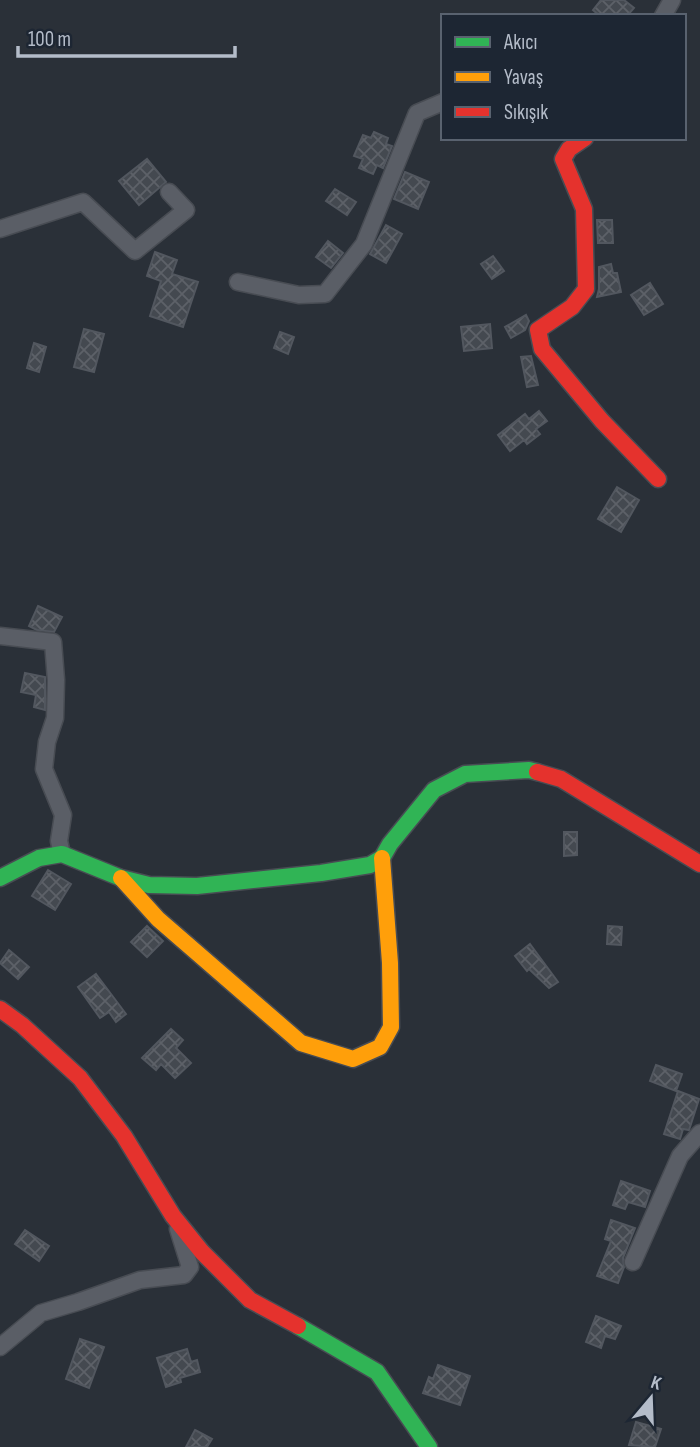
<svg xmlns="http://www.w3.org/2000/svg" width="700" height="1447" font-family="'Sofia Sans Condensed',sans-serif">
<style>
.building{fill:url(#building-cross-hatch);stroke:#52575f;stroke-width:2}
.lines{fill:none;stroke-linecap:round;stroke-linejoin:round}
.street-casing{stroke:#484c53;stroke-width:19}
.fast-casing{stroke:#484c53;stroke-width:19}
.slow-casing{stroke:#484c53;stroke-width:19}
.jam-casing{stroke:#484c53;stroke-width:19}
.street{stroke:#5a5e66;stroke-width:16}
.fast{stroke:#30b455;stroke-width:16}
.slow{stroke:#ff9f0a;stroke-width:16}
.jam{stroke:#e5322d;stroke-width:16}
</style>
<defs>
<pattern id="building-cross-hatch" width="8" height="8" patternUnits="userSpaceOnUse" patternTransform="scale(1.75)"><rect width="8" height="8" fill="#444950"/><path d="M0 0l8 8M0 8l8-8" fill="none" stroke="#5d6168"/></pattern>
</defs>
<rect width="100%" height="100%" fill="#2a3038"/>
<path class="building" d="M601 0H624L634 8 627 16H600L593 10Z
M374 132 388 138 386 144 392 146 383 168 377 165 373 174 359 168 363 159 354 156 363 135 371 138Z
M147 159 166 182 139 205 119 181Z
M405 172 429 182 418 209 394 199Z
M335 189 356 202 347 215 326 201Z
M597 220H612L613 243H598Z
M386 225 402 234 386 263 370 254Z
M328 241 343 253 331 268 316 257Z
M155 252 177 260 172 274 198 282 183 327 150 316 161 281 147 276Z
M493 256 504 271 492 279 481 264Z
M611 264 613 273H617L621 292 597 297 599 289V267Z
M650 283 663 304 644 315 631 295Z
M526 315 529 321 525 330 511 338 505 327Z
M490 324 492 348 464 351 461 327Z
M84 329 104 334 94 372 74 367Z
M280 332 294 337 288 354 274 348Z
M34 343 46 347 39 372 27 368Z
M531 356 538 385 527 387 521 357Z
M539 411 547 421 536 429 540 434 527 444 524 440 510 451 498 435 525 414 529 419Z
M617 487 639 500 621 532 598 519Z
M38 606 62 617 54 632 37 630 29 626Z
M25 673 45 677V710L34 707 36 695 21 692Z
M564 832H577V855L564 856Z
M48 870 71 884 55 910 32 896Z
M147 926 163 941 147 957 131 942Z
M608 926 622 927 621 945 607 944Z
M530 944 558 982 549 988 529 969 527 971 515 956Z
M9 950 29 967 18 979 0 963Z
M96 974 126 1014 116 1022 109 1012 100 1018 78 987Z
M171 1029 183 1040 176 1048 191 1063 175 1078 161 1064 156 1070 142 1058Z
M656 1065 682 1074 676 1091 650 1081Z
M678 1091 699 1099 689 1130 683 1129 680 1139 664 1134Z
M621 1181 650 1191 645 1207 628 1202 625 1209 613 1205Z
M611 1220 635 1228 623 1258 624 1267 618 1283 597 1276 611 1241 605 1239Z
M25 1230 49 1246 39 1261 15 1244Z
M596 1316 621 1326 615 1339 605 1336 601 1348 586 1342Z
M80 1339 104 1347 89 1388 66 1379Z
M187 1349 191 1362 197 1360 200 1372 180 1378 181 1382 166 1387 157 1358Z
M438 1365 470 1376 460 1405 423 1393 429 1377 433 1379Z
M636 1422 661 1429 655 1447 629 1445Z
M195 1430 212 1439 207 1447H186Z"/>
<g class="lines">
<defs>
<path id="street" d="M663 16 672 0
M0 229 83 202 135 251 186 210 169 192
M238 282 299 295 325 294 364 244 417 113 443 102
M0 636 53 642 56 680 55 718 47 742 44 769 63 815 59 841 62 854
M633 1262 680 1156 700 1133
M0 1347 41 1313 78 1302 140 1280 184 1275 190 1267 178 1229"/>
<path id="fast" d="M0 878 39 858 62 854 121 878 149 885 197 886 321 873 370 865 382 858 390 844 434 790 465 774 529 770 537 772
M298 1326 377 1372 429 1447"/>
<path id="slow" d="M121 878 158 919 301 1043 353 1059 380 1047 391 1027 390 963 382 858"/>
<path id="jam" d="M585 138 569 149 563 159 584 209 586 289 572 307 538 330 542 349 602 421 658 479
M537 772 561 779 700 864
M0 1009 22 1025 80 1078 124 1136 173 1216 202 1252 250 1300 298 1326"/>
</defs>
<use href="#street" class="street-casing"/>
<use href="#fast" class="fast-casing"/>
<use href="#slow" class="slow-casing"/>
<use href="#jam" class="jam-casing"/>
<use href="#street" class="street"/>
<use href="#fast" class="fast"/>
<use href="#slow" class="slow"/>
<use href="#jam" class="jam"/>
</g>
<rect x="441" y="14" width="245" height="126" fill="#1d2633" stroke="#59626f" stroke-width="2"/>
<rect x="455" y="37" width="35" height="10" fill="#30b455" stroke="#59626f" stroke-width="2"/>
<text x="504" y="49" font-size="21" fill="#b4bcc9">Akıcı</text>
<rect x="455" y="72" width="35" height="10" fill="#ff9f0a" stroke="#59626f" stroke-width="2"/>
<text x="504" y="84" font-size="21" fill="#b4bcc9">Yavaş</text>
<rect x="455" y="107" width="35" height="10" fill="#e5322d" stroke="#59626f" stroke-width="2"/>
<text x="504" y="119" font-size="21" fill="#b4bcc9">Sıkışık</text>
<g transform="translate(651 1398) rotate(19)" stroke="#1d2633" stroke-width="5" paint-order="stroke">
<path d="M0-5L12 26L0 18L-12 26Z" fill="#b4bcc9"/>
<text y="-10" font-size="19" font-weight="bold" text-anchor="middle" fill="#b4bcc9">K</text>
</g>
<path d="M18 46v10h217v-10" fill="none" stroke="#b4bcc9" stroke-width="3.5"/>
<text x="28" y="46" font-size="21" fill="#b4bcc9" stroke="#1d2633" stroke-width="5" paint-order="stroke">100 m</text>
</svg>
